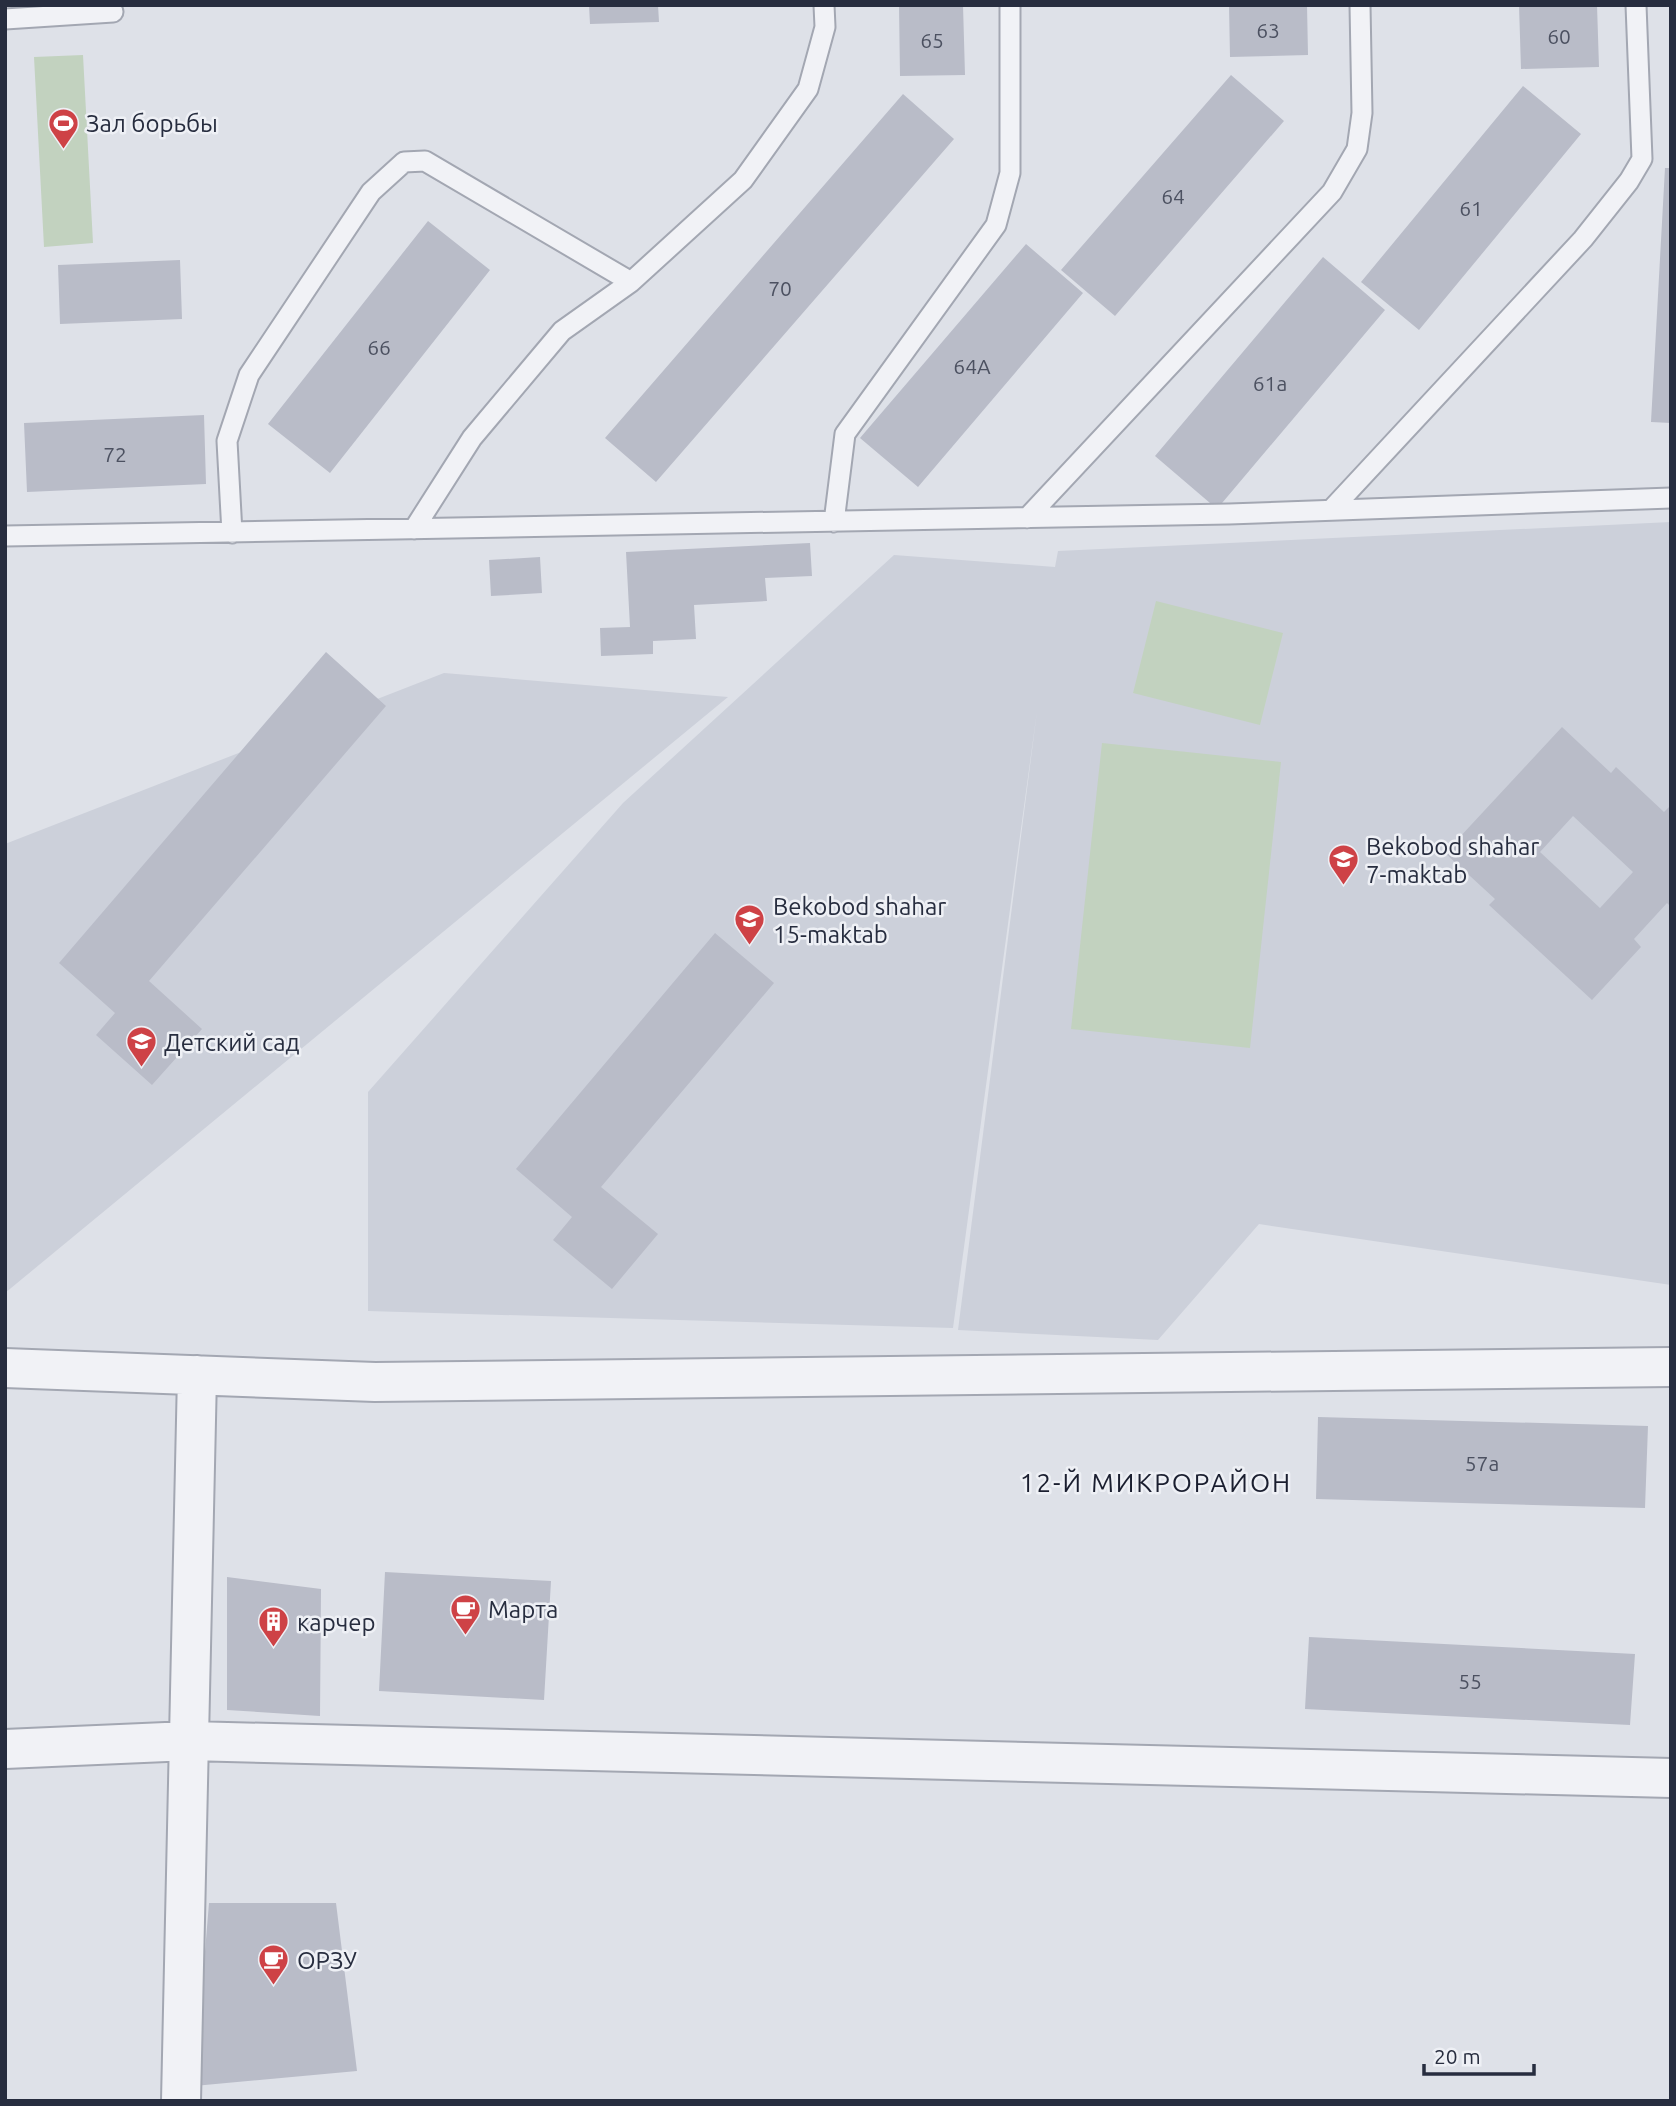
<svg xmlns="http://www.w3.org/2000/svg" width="1676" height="2106" font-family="Ubuntu,sans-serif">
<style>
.built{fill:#ccd0da}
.grass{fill:#c2d2bf}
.building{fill:#b9bcc8;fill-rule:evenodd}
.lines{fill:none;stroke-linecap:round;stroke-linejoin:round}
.lane-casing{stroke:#a3a7b2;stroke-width:23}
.street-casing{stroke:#a3a7b2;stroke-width:42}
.lane{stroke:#f1f2f6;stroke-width:19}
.street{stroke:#f1f2f6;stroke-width:38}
.labels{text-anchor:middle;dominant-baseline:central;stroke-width:5;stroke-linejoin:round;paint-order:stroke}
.number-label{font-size:21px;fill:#4c5161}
.poi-label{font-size:24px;fill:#272d3f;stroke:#eef0f5;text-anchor:start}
.neighbourhood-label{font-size:26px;letter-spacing:2px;fill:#1a1e2f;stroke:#eef0f5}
</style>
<rect width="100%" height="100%" fill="#dee1e8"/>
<path class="built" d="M1671 522V1285L1259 1224 1158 1340 958 1330 1037 711 953 1328 368 1311V1092L623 803 894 555 1055 567 1058 551Z
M444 673 728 697 5 1293V844Z"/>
<path class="grass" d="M83 55 93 243 44 247 34 57Z
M1156 601 1283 633 1260 725 1133 693Z
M1102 743 1281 762 1250 1048 1071 1029Z"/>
<path class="building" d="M589 5H658L659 22 590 24Z
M899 5H963L965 75 900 76Z
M1229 5H1307L1308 55 1230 57Z
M1519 5H1597L1599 67 1521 69Z
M1231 75 1284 121 1115 316 1061 270Z
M1523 86 1581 134 1419 330 1361 282Z
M903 94 954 139 656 482 605 438Z
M1665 168H1671V423L1651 422Z
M428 221 490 270 330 473 268 424Z
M1026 244 1083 293 918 487 860 438Z
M1323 257 1385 310 1217 509 1155 456Z
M180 260 182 319 60 324 58 265Z
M204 415 206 484 27 492 24 423Z
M810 543 812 576 765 578 767 601 694 605 696 639 653 641V654L601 656 600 628 630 627 626 552Z
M540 557 542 593 491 596 489 560Z
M326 652 386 706 149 981 202 1029 152 1085 96 1035 115 1013 59 963Z
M1562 727 1611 773 1616 767 1664 812 1671 805V907L1667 903 1634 939 1641 947 1592 1000 1489 905 1495 899 1445 853ZM1573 816 1633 872 1600 908 1540 852Z
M715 933 774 983 601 1187 658 1234 612 1289 553 1240 572 1217 516 1169Z
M1318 1417 1648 1426 1645 1508 1316 1499Z
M385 1572 551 1581 544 1700 379 1691Z
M227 1577 321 1589 320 1716 227 1710Z
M1309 1637 1635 1654 1630 1725 1305 1709Z
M209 1903H336L357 2071 194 2086Z"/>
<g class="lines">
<defs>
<path id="lane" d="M5 19 113 12
M1331 510 1583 239 1629 181 1642 159 1636 5
M1027 518 1332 192 1357 149 1362 113 1360 5
M834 522 845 434 996 225 1010 173V5
M414 529 472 438 562 331 631 282 743 180 808 89 825 27 824 5
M232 533 227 441 249 375 371 192 404 162 425 161 631 282
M5 536 1229 514 1671 498"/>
<path id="street" d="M5 1368 375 1382 1671 1367
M5 1749 189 1741 1671 1778
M181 2101 197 1375"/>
</defs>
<use href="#lane" class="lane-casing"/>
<use href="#street" class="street-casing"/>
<use href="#lane" class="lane"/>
<use href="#street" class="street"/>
</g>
<defs>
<symbol id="stadium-pin" viewBox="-11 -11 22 30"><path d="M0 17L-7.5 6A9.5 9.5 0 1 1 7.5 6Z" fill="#ce4246" stroke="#eef0f5"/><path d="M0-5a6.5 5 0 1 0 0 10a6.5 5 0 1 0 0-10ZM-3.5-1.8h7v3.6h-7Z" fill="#fff"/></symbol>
<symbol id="school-pin" viewBox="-11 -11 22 30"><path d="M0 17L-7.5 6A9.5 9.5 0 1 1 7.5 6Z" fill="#ce4246" stroke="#eef0f5"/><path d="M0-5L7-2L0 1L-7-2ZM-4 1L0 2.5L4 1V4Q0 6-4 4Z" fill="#fff"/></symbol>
<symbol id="cafe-pin" viewBox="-11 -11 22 30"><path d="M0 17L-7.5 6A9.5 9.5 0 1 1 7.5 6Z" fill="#ce4246" stroke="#eef0f5"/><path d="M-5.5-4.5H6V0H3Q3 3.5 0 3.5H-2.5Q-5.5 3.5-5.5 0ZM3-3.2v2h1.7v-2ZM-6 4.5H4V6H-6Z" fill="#fff"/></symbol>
<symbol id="building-pin" viewBox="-11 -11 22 30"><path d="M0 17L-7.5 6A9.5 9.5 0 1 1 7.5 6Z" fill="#ce4246" stroke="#eef0f5"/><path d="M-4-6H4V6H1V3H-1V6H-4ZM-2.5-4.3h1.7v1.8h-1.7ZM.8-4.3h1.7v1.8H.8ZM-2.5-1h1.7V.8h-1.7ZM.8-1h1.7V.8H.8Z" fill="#fff"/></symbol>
</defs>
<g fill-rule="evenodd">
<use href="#stadium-pin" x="46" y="106" width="35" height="47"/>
<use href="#school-pin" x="1326" y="842" width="35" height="47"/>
<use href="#school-pin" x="732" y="902" width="35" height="47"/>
<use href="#school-pin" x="124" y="1024" width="35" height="47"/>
<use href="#cafe-pin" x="448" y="1592" width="35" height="47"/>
<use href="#building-pin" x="256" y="1604" width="35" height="47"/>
<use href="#cafe-pin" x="256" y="1942" width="35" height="47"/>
</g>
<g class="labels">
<g class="number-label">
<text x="1268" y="30">63</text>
<text x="1559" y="36">60</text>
<text x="932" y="40">65</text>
<text x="1173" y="196">64</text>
<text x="1471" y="208">61</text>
<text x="780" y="288">70</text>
<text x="379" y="347">66</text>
<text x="972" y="366">64A</text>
<text x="1270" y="383">61a</text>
<text x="115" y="454">72</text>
<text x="1482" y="1463">57a</text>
<text x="1470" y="1681">55</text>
</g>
<g class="poi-label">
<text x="86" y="123">Зал борьбы</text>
<text x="1366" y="846">Bekobod shahar<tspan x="1366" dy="28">7-maktab</tspan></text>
<text x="773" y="906">Bekobod shahar<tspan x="773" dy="28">15-maktab</tspan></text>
<text x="164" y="1042">Детский сад</text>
<text x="488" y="1609">Марта</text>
<text x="297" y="1622">карчер</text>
<text x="297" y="1960">ОРЗУ</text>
</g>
<g class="neighbourhood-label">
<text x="1156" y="1482">12-Й МИКРОРАЙОН</text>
</g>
</g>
<rect width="1676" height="2106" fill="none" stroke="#272d3f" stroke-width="14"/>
<path d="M1424 2064v10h110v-10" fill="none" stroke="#272d3f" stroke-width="3.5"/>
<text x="1434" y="2064" font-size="21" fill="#272d3f" stroke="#eef0f5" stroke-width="5" paint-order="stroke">20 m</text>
</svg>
